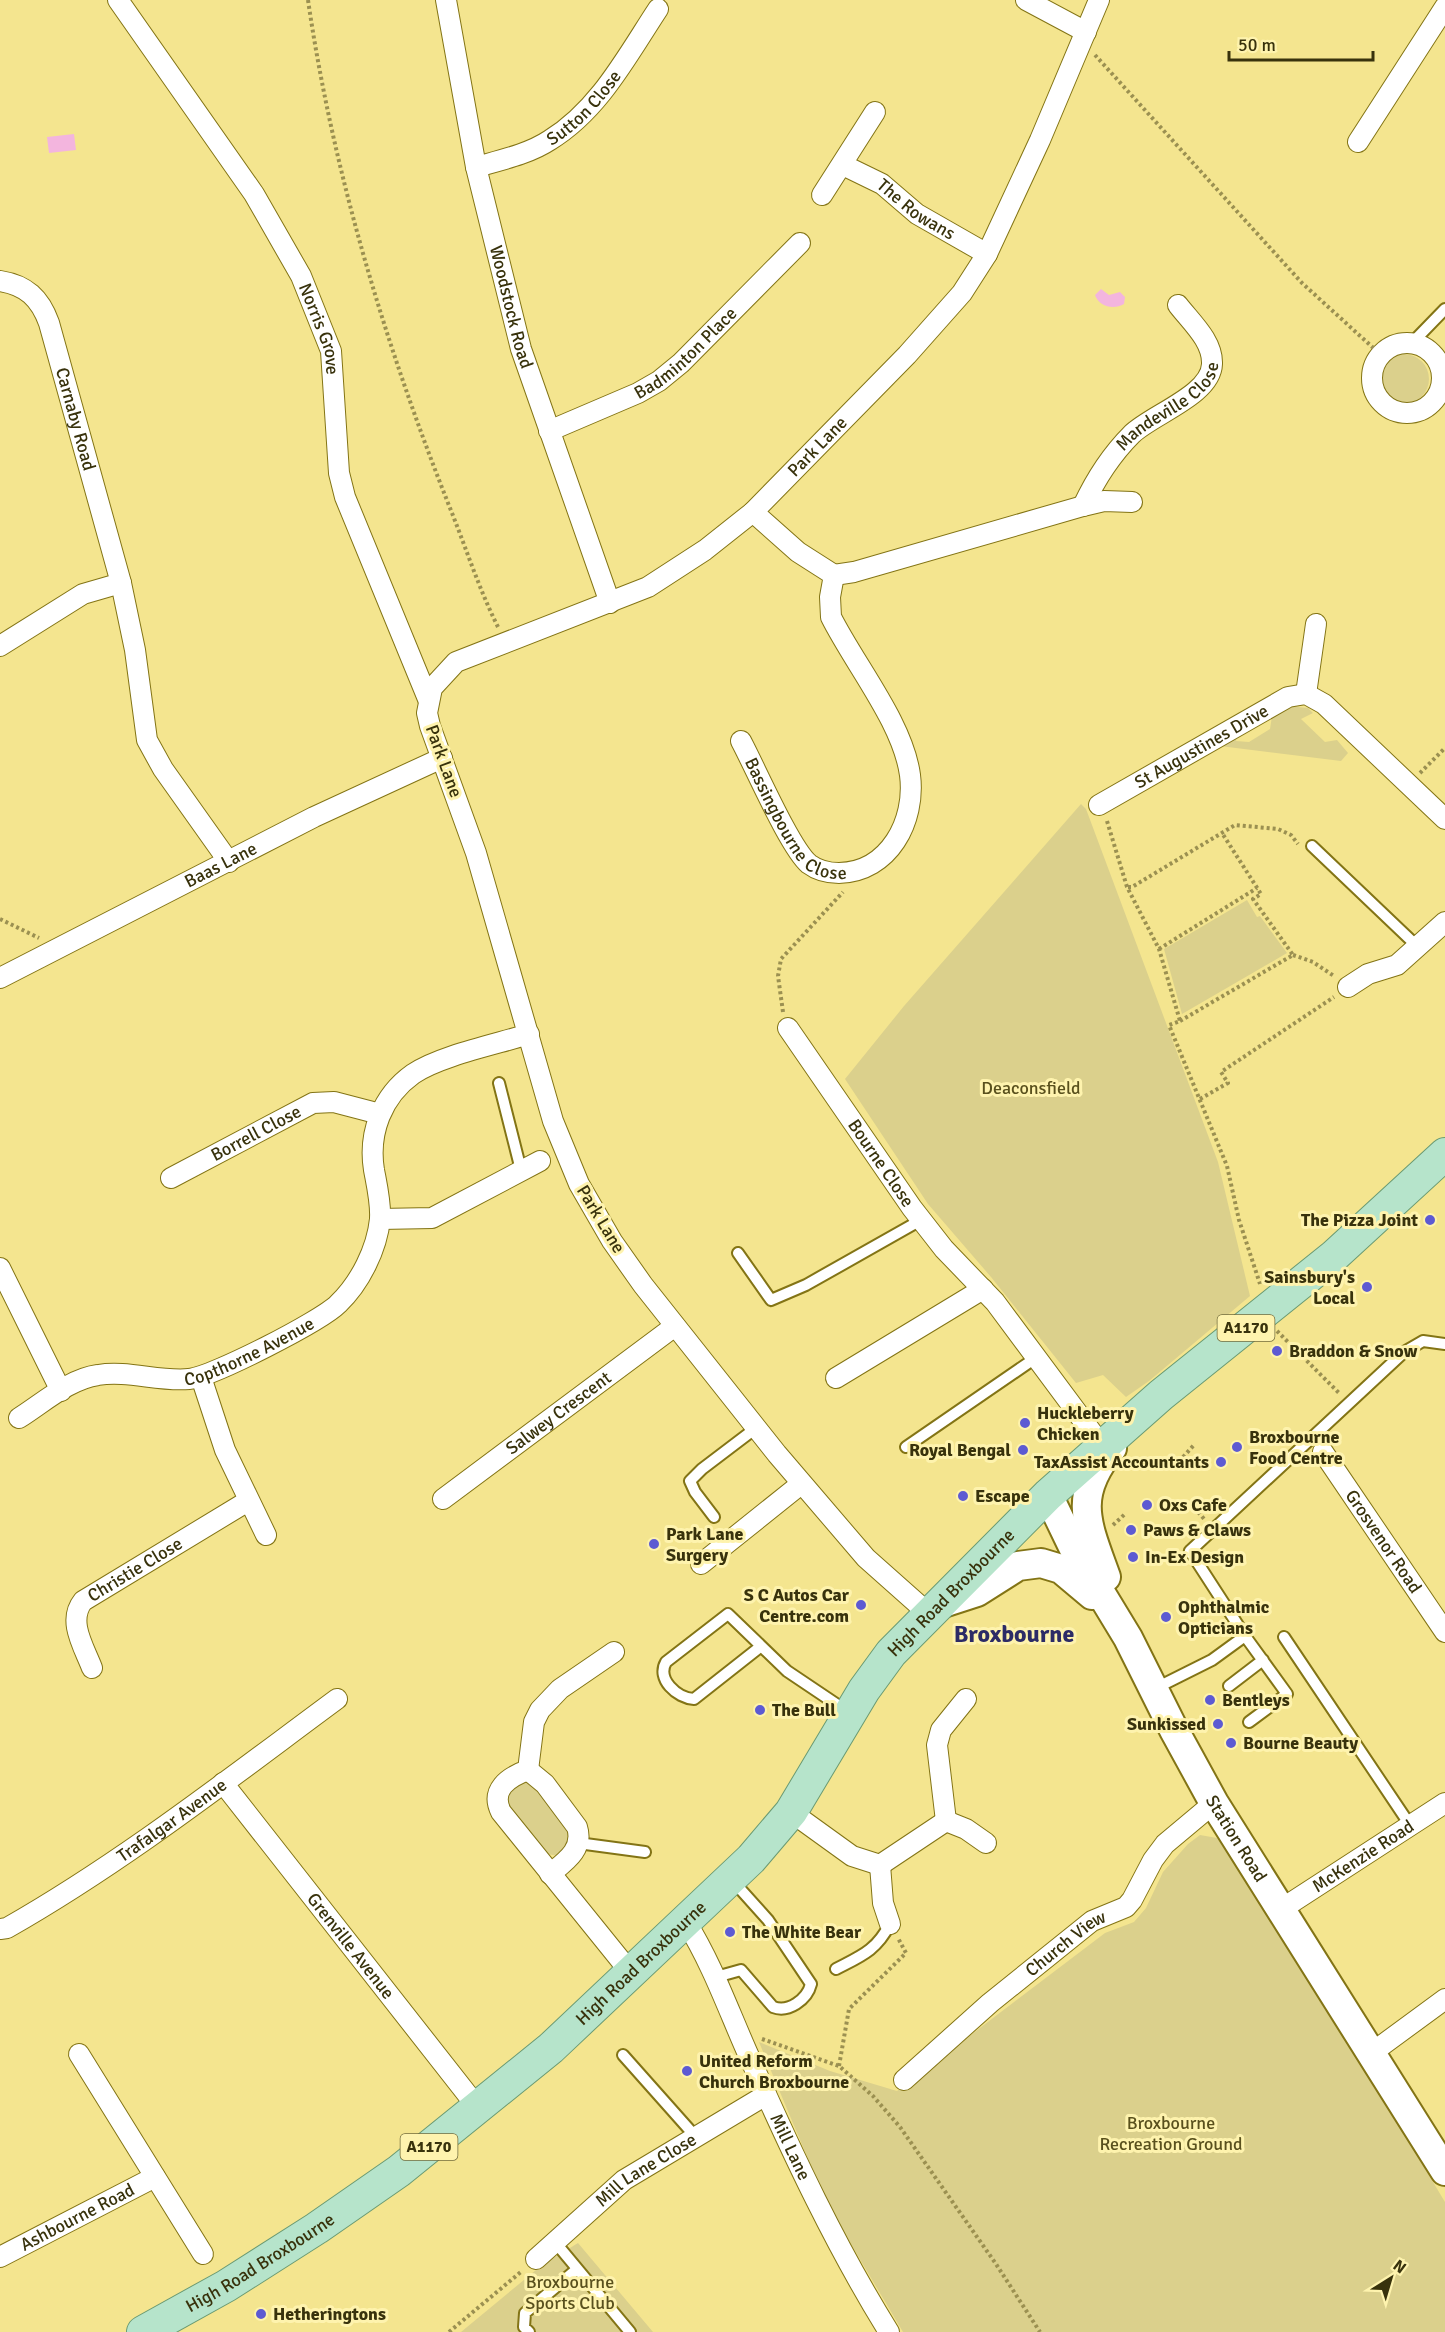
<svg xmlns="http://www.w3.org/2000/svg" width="1445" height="2332" font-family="Signika,sans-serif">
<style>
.green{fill:#dbd08c}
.water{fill:#f3b5de}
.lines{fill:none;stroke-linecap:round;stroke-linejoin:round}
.service-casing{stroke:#837415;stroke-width:14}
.minor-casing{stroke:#837415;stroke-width:22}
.secondary-casing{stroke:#837415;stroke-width:32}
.primary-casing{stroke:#6a9a72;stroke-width:34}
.path{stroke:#9b9051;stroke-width:4;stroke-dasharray:3 3;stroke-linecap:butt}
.service{stroke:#fff;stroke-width:10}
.minor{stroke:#fff;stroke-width:20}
.secondary{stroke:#fff;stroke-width:28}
.primary{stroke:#b6e4cb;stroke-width:32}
.poi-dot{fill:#5d5ad2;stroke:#fef3ae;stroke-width:2}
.labels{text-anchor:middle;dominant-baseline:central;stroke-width:6;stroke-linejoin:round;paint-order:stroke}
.shield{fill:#fef3ae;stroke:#736c3d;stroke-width:1.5}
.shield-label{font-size:16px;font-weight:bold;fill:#38320c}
.street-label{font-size:18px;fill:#38320c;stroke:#fef3ae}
.park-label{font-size:18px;fill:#59501d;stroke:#fef3ae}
.poi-label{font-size:18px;font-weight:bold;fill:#38320c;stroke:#fef3ae;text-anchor:start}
.district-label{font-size:24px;font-weight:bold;fill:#2c2b66;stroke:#fef3ae}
</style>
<rect width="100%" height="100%" fill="#f4e58f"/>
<path class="green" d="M1379 379a25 25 0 1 1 50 0a25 25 0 1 1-50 0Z
M1288 706 1308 708 1313 713 1301 719 1325 742 1337 740 1348 753 1341 761 1220 746 1237 735 1236 741 1249 742 1270 729 1272 716Z
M1081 804 1086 809 1218 1162 1250 1296 1149 1381 1126 1397 1103 1375 1076 1383 991 1277 928 1204 845 1079 904 1006Z
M1247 900 1257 917 1260 916 1287 953 1182 1014 1164 949Z
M526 1781 532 1783 569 1828 572 1841 560 1856 546 1854 507 1803 508 1790Z
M1200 1835 1217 1838 1269 1909 1445 2202V2332H903L826 2202 759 2042 830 2071 897 2091 1105 1933 1134 1922 1146 1908 1163 1872 1188 1844Z
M578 2243 653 2332H461L542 2265Z"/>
<path class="water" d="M74 134 76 150 49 153 47 137Z
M1101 289 1109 295 1120 292 1125 297 1124 304C1114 310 1099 307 1095 295Z"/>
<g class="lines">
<defs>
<path id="service" d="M1412 343 1445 309
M1312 846 1418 947
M499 1083 521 1170
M738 1253 771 1300 806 1285 921 1220
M906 1447 1037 1357
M714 1517 695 1492 690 1481 702 1469 756 1428
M1245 1636 1287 1694 1249 1722
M1284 1637 1410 1825
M760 1647 694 1699C677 1698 656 1679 666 1662L728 1614 787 1671 848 1712
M1229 1686 1263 1660
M1154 1689 1212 1660 1245 1636 1190 1551 1404 1352 1423 1341 1445 1344
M578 1843 645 1852
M836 1969C861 1956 876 1951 890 1924
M716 1977 741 1970 773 2007C788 2013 807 2000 811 1984L768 1920 733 1881
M623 2055 695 2136
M555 2242 630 2332
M529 2332 524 2327 525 2313 577 2269"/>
<g id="minor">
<path id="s1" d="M118 0 254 194 301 276 331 351 339 473 345 497 428 699"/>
<path id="s2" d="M446 0 476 167 521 349 610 603"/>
<path d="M1026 0 1086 32"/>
<path d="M1358 142 1445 7"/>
<path id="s3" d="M843 165 882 184 917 214 987 254"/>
<path id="s4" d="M476 167C501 160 529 154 550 140 599 110 627 56 658 9"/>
<path d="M822 195 875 112"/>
<path id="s5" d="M0 281C26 285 40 298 49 323L121 583 135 650 147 740 163 769 229 862"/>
<circle cx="1407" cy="378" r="35"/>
<path id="s6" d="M549 431 638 393 659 381 681 363 800 243"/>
<path id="s7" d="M1083 506C1096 478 1110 456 1132 434 1153 414 1211 395 1212 364 1213 341 1191 322 1178 305"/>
<path d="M834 575 854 572 1083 506 1104 501 1132 502"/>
<path d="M0 646 83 594 121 583"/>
<path d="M1306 694 1316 624"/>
<path id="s8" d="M741 741C755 767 790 848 809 864 817 870 829 873 839 873 889 872 916 821 910 775 903 723 855 665 831 617L830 597 834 575 798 552 753 512"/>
<path id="s9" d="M1099 805 1288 697 1306 694 1324 704 1445 819"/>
<path id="s10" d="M0 978 314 817 442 758"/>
<path d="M1348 987 1368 974 1397 965 1445 922"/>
<path id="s11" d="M788 1028 912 1208 944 1249 995 1302 1102 1446"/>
<path id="s12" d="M171 1178 313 1103 334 1102 380 1114"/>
<path d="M380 1219 432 1218 540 1161"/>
<path d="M0 1268 61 1391"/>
<path d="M201 1377 225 1450 266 1535"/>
<path d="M836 1378 983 1289"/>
<path id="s13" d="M19 1418C43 1403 69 1379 98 1375 128 1370 159 1382 189 1379 212 1377 321 1321 338 1304 360 1283 377 1249 380 1219 381 1203 377 1186 374 1170 368 1133 382 1096 413 1074 439 1056 497 1044 529 1034"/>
<path id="s14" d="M1323 1452 1445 1632"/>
<path id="s15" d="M443 1499 675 1326"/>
<path d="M701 1564 801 1484"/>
<path id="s16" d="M929 1614 866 1558 777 1454 643 1285 612 1241 579 1184 553 1121 476 853 430 726 427 713 432 688 456 662 648 587 705 550 753 512 907 355 962 293 987 254 1040 140 1099 0"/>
<path d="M614 1652 560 1689 540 1710 534 1722 528 1770C508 1777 490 1790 501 1812L631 1973"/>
<path id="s17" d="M92 1668C84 1647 67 1621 83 1601L248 1501"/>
<path d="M528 1770 545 1784 577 1827C584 1849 566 1861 550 1874"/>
<path id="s18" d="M223 1783 478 2108"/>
<path d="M791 1812 852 1856 880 1865 946 1821"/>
<path d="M946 1821 937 1745 941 1730 966 1699"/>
<path d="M946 1821 966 1829 986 1843"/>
<path d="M880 1865 883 1903 890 1924"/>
<path id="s19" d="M1280 1910 1445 1803"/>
<path id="s20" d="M686 1922C714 1967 730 2015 752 2063 793 2155 836 2247 889 2332"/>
<path id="s21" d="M0 1929 7 1928C123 1862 230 1778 337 1699"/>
<path d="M1373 2052 1445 1999"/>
<path d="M79 2054 203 2254"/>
<path id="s22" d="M904 2080 990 2003 1092 1921 1126 1907 1132 1900 1153 1860 1165 1844 1214 1803"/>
<path id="s23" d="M0 2257 155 2177"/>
<path id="s24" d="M536 2259 624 2180 766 2095"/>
</g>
<g id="secondary">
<path id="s25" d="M1048 1495 1074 1549 1128 1638 1174 1730 1214 1803 1445 2171"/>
<path d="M1106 1577C1087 1524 1072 1496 1112 1448"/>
<path d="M940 1604 977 1592 1018 1566 1041 1563 1061 1569 1092 1595"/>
</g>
<g id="primary">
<path id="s26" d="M143 2332 226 2286 317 2228 399 2171 551 2048 751 1859 791 1812 864 1690 891 1653 1048 1495 1161 1395 1334 1256 1445 1154"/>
</g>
</defs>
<use href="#service" class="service-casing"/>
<use href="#minor" class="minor-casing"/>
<use href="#secondary" class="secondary-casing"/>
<use href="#primary" class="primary-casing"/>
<path class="path" d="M308 0C333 172 386 347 450 508 466 548 479 589 498 627
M1095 55 1302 283 1381 355
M1420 773 1445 748
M1107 821 1127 887 1159 949 1180 1021 1169 1025 1227 1166 1239 1220 1260 1284
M1128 887H1132L1235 825 1278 829 1291 835 1298 844
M0 919 39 938
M1159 949 1257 888
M1293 955 1313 962 1334 976
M783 1012 778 976 781 959 843 892
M1180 1021 1293 955 1253 899 1261 894 1222 833
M1200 1099 1228 1083 1221 1072 1334 997
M1277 1331 1340 1394
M1183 1457 1194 1445
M1198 1512 1205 1520
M1113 1525 1125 1514
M762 2039 839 2066 873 2096 900 2127 996 2264 1040 2332
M839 2066 849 2009 906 1953 898 1938
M449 2332 522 2271"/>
<use href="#service" class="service"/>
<use href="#minor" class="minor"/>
<use href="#secondary" class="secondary"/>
<use href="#primary" class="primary"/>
</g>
<g class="poi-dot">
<circle cx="1430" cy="1220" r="6"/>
<circle cx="1367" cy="1287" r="6"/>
<circle cx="1277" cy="1351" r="6"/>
<circle cx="1025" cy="1423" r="6"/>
<circle cx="1237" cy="1447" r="6"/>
<circle cx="1023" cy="1450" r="6"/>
<circle cx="1221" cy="1462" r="6"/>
<circle cx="963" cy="1496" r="6"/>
<circle cx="1147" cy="1505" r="6"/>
<circle cx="1131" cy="1530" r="6"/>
<circle cx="654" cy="1544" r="6"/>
<circle cx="1133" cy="1557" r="6"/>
<circle cx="861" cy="1605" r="6"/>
<circle cx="1166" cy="1617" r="6"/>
<circle cx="1210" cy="1700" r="6"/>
<circle cx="760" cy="1710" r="6"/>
<circle cx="1218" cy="1724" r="6"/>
<circle cx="1231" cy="1743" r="6"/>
<circle cx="730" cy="1932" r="6"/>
<circle cx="687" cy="2071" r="6"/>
<circle cx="261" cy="2314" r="6"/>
</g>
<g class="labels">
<g class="shield">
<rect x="1217.5" y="1315" width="57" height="26" rx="4.5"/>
<rect x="400.5" y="2134" width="57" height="26" rx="4.5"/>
</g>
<g class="shield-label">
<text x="1246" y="1328">A1170</text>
<text x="429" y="2147">A1170</text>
</g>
<g class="street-label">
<text stroke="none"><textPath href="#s4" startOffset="126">Sutton Close</textPath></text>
<text stroke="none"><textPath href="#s3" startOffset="86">The Rowans</textPath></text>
<text stroke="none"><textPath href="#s2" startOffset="314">Woodstock Road</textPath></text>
<text stroke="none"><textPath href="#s1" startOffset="388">Norris Grove</textPath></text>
<text stroke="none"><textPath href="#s6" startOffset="159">Badminton Place</textPath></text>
<text stroke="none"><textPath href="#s7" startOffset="134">Mandeville Close</textPath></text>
<text stroke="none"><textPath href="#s5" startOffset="168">Carnaby Road</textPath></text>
<text stroke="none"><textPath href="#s16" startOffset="1540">Park Lane</textPath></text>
<text stroke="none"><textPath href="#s9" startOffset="118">St Augustines Drive</textPath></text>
<text transform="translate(444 761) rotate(70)">Park Lane</text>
<text stroke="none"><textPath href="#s8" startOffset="100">Bassingbourne Close</textPath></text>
<text stroke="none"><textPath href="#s10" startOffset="248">Baas Lane</textPath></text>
<text stroke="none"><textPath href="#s12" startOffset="96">Borrell Close</textPath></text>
<text stroke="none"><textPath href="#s11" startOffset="164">Bourne Close</textPath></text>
<text transform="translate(601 1219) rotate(59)">Park Lane</text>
<text stroke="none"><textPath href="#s13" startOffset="248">Copthorne Avenue</textPath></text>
<text stroke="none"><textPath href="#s15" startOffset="144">Salwey Crescent</textPath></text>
<text stroke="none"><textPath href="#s14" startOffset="108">Grosvenor Road</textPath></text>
<text stroke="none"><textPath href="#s17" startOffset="132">Christie Close</textPath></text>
<text stroke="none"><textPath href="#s26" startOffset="1108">High Road Broxbourne</textPath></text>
<text stroke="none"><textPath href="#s21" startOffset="204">Trafalgar Avenue</textPath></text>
<text stroke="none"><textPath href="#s25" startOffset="392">Station Road</textPath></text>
<text stroke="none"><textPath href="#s19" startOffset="99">McKenzie Road</textPath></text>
<text stroke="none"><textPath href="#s18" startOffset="207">Grenville Avenue</textPath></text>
<text stroke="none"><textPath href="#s22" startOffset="212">Church View</textPath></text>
<text stroke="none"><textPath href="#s26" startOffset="622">High Road Broxbourne</textPath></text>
<text stroke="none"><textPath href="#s20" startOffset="248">Mill Lane</textPath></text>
<text stroke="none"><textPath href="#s24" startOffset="142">Mill Lane Close</textPath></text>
<text stroke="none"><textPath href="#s23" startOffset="87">Ashbourne Road</textPath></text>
<text stroke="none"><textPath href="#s26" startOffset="136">High Road Broxbourne</textPath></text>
</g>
<g class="park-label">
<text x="1031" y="1088">Deaconsfield</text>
<text x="1171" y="2123">Broxbourne<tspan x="1171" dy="21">Recreation Ground</tspan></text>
<text x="570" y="2282">Broxbourne<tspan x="570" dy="21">Sports Club</tspan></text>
</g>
<g class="poi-label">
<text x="1418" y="1220" text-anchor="end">The Pizza Joint</text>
<text x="1355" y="1277" text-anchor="end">Sainsbury's<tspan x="1355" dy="21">Local</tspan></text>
<text x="1289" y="1351">Braddon &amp; Snow</text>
<text x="1037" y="1413">Huckleberry<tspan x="1037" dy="21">Chicken</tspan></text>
<text x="1249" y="1437">Broxbourne<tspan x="1249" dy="21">Food Centre</tspan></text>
<text x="1011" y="1450" text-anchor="end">Royal Bengal</text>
<text x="1209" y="1462" text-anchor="end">TaxAssist Accountants</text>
<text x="975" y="1496">Escape</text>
<text x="1159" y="1505">Oxs Cafe</text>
<text x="1143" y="1530">Paws &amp; Claws</text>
<text x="666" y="1534">Park Lane<tspan x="666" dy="21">Surgery</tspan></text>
<text x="1145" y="1557">In-Ex Design</text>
<text x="849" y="1595" text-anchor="end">S C Autos Car<tspan x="849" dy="21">Centre.com</tspan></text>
<text x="1178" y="1607">Ophthalmic<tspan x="1178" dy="21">Opticians</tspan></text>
<text x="1222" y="1700">Bentleys</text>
<text x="772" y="1710">The Bull</text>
<text x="1206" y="1724" text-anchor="end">Sunkissed</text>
<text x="1243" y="1743">Bourne Beauty</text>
<text x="742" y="1932">The White Bear</text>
<text x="699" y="2061">United Reform<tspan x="699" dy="21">Church Broxbourne</tspan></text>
<text x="273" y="2314">Hetheringtons</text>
</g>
<g class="district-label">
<text x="1014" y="1634">Broxbourne</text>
</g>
</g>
<g transform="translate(1391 2278) rotate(37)" stroke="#fef3ae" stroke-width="4.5" paint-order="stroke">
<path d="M0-4.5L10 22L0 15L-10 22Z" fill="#38320c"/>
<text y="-9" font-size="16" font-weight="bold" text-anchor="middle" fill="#38320c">N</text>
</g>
<path d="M1229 51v9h144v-9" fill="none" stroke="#38320c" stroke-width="3"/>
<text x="1238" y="51" font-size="18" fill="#38320c" stroke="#fef3ae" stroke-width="4.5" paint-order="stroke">50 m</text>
</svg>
